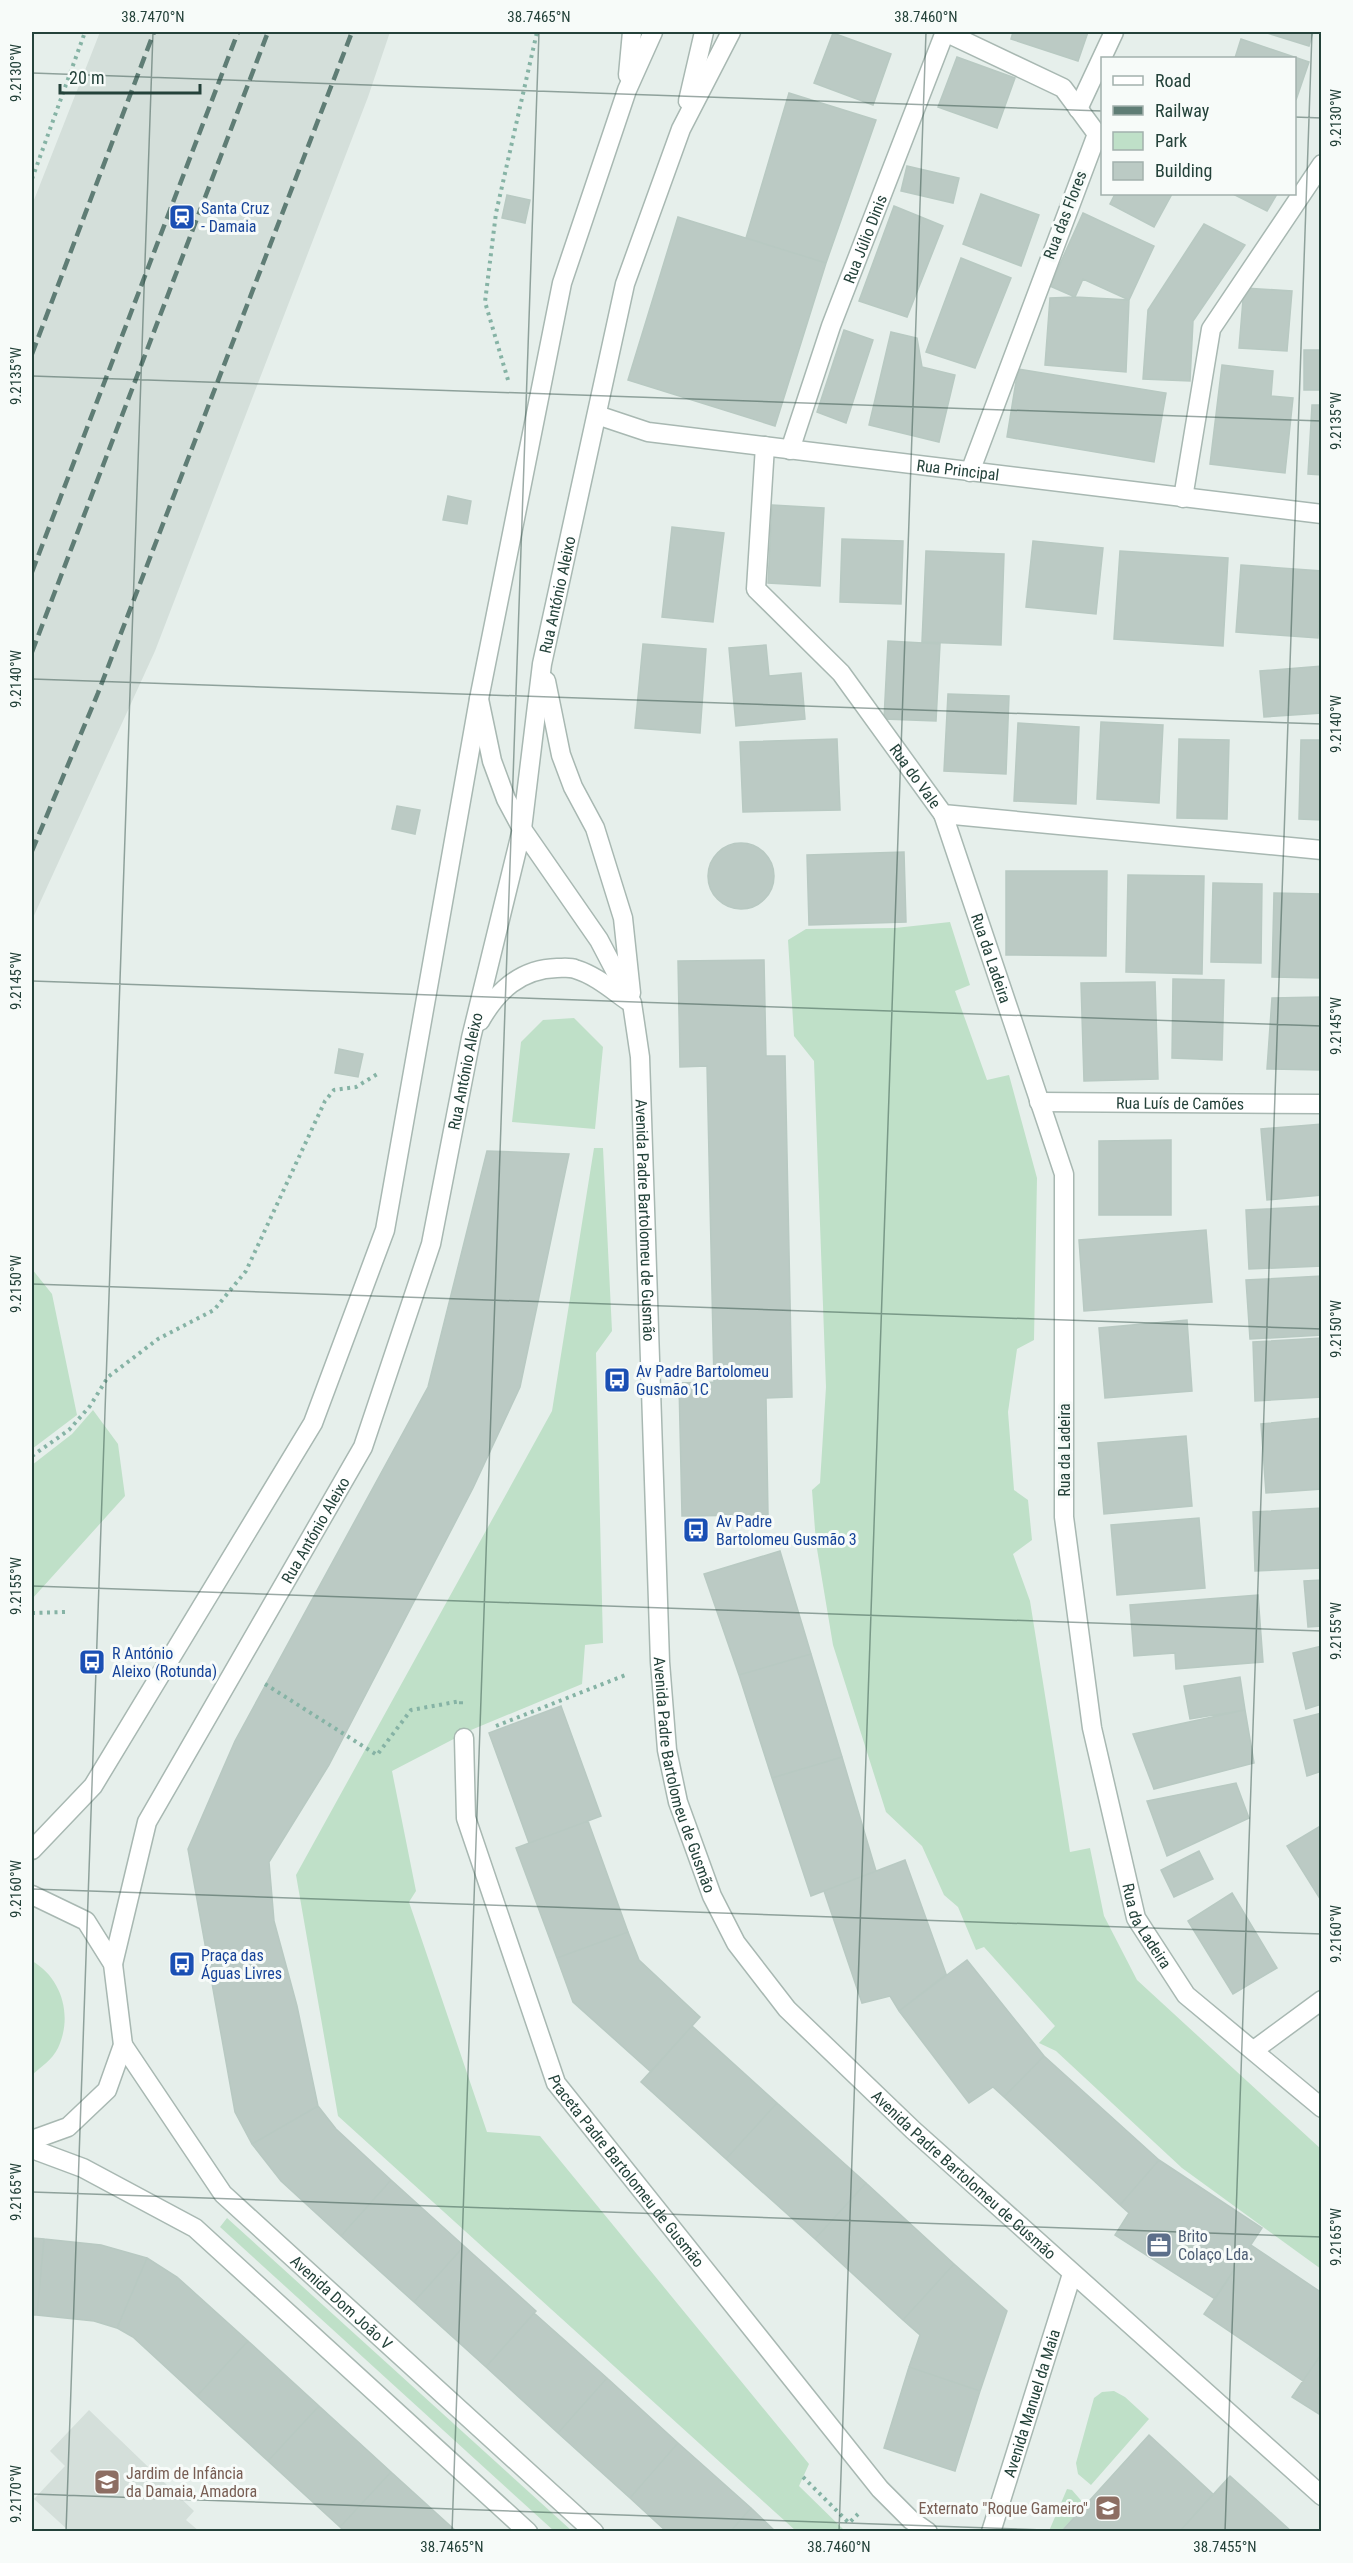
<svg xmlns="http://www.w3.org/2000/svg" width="1353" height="2563" font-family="'Roboto Condensed',sans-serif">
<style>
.built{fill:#d4dfda}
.green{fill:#bfe0c8}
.building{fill:#bbcac4;stroke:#b8c9c2;stroke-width:1.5}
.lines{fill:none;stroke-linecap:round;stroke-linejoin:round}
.minor-casing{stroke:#a8b8b2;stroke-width:21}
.path{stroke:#86b3a5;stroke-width:4;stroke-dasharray:3 4.5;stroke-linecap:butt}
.minor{stroke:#fff;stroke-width:18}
.rail{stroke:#5f7d75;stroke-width:4.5;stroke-dasharray:12 6;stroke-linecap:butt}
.ticks{fill:none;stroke:#24423a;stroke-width:1.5;stroke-opacity:0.45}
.labels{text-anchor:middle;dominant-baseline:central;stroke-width:6;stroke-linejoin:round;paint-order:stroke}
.transit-label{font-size:16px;fill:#164399;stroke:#f7fbf9;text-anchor:start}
.street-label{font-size:16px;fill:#24423a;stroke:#f7fbf9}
.service-label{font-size:16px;fill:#4e5e75;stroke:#f7fbf9;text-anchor:start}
.education-label{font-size:16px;fill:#785e54;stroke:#f7fbf9;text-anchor:start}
.neatline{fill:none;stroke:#24423a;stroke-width:2}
.ticks-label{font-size:15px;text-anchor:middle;fill:#24423a}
</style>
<rect width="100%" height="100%" fill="#e6efeb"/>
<path class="built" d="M100 32H390L368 97 155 651 32 920V205Z
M89 2410 194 2511 186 2520 199 2531H69L34 2499 65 2466 50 2451Z"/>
<path class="green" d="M950 922 970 985 955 991 987 1080 1009 1075 1037 1178 1034 1340 1017 1349 1008 1412 1014 1490 1028 1500 1032 1540 1013 1554 1030 1601 1070 1852 1090 1848 1104 1916 1137 1980 1321 2149V2269L1182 2168 1056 2051 1039 2043 1055 2026 984 1947 976 1950 958 1907 944 1895 922 1846 886 1812 833 1645 816 1543 812 1490 820 1483 826 1387 814 1061 794 1036 788 940 806 929 895 928Z
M574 1018 603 1047 595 1129 512 1122 521 1042 543 1020Z
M594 1148H603L612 1331 596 1353 603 1643 585 1645 582 1684 471 1730 392 1771 416 1891 409 1902 487 2132 540 2136 809 2464 799 2486 844 2530 842 2531H796L338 2116 296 1875 552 1411Z
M32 1269 52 1294 77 1415 32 1449Z
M93 1410 118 1444 125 1496 32 1599V1465L72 1434Z
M32 1961C62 1978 73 2016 58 2048 52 2060 41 2067 32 2075Z
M227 2218 572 2531H554L220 2227Z
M1114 2391 1125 2397 1149 2419 1091 2485 1078 2474 1076 2463 1094 2398 1102 2392Z
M1067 2489 1072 2490 1085 2505 1061 2531H1049Z"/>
<path class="building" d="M1013 32H1088L1078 61 1011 39Z
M1264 32H1313L1309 46Z
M833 33 891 54 873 105 814 83Z
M1241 39 1309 62 1296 100 1294 58H1235Z
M957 57 1015 78 997 128 938 107Z
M789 93 876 120 826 263 746 238Z
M907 166 959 178 953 203 901 191Z
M981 194 1039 215 1021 266 963 244Z
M1115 194H1172L1154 227 1110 204Z
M1233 194H1277L1267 211Z
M507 195 530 200 525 223 502 218Z
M894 206 943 226 907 317 859 301Z
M1083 213 1154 246 1129 300 1083 279 1075 297 1050 286Z
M678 217 826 263 775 426 628 380Z
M1204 224 1245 245 1193 321 1190 381 1143 379 1148 310Z
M961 258 1011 278 975 368 926 352Z
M1244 288 1292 291 1287 351 1239 348Z
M1075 297 1129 300 1126 372 1045 365 1050 298Z
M844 330 873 340 846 423 817 412Z
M891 332 917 338 922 367 955 375 939 442 869 425Z
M1304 350H1322V390H1304Z
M1222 365 1273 371 1271 396 1293 398 1285 473 1210 464Z
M1018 369 1166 393 1154 462 1007 437Z
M1312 405H1322V475L1308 474Z
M448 496 471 501 467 524 443 520Z
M772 505 824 508 820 586 768 583Z
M672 527 724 533 713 622 662 617Z
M842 539 903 541 901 604 840 602Z
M1033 541 1103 548 1096 614 1026 607Z
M926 551 1004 554 1001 645 922 642Z
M1120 551 1228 558 1223 646 1114 639Z
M1241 565 1322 571 1318 638 1236 632Z
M888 641 940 644 936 721 884 719Z
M643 644 706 649 700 733 635 728Z
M766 645 769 676 801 673 805 719 736 726 729 648Z
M1322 666V713L1264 717 1260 671Z
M948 694 1009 696 1006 774 944 771Z
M1101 722 1163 725 1159 803 1097 799Z
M1018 723 1079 727 1076 804 1014 801Z
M837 739 840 810 743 812 740 742Z
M1179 739 1229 740 1227 819 1177 818Z
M1301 740H1322V820L1299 819Z
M397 806 420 810 415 834 392 829Z
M708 876a33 33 0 1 1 66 0a33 33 0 1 1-66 0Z
M904 852 906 922 809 925 807 855Z
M1006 871H1107L1106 956 1006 955Z
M1128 875 1204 876 1202 974 1126 972Z
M1213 883 1262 884 1261 963 1211 962Z
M1274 893 1322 894V978L1272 977Z
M764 960 766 1056H785L792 1397 766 1398 768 1515 682 1516 679 1383 714 1382 707 1066 680 1067 678 961Z
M1173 979 1224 980 1222 1060 1172 1058Z
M1155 982 1158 1079 1084 1081 1081 983Z
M1322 997V1070L1267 1069 1272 998Z
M339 1049 363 1054 358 1077 335 1073Z
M1322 1124V1195L1267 1200 1261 1129Z
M1171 1140V1215H1099V1141Z
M487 1151 569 1154 520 1387 473 1488 329 1765 269 1862 274 1921 297 2006 318 2106 252 2144 235 2112 188 1849 235 1741 428 1387Z
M1322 1206V1266L1249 1269 1246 1210Z
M1206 1230 1212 1302 1084 1311 1079 1240Z
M1322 1276V1335L1250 1339 1246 1280Z
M1187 1320 1192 1391 1105 1398 1099 1328Z
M1322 1338V1397L1255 1401 1253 1342Z
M1322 1418V1489L1266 1493 1261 1424Z
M1186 1436 1192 1506 1104 1514 1098 1443Z
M1322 1508V1568L1255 1571 1253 1512Z
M1199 1518 1205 1588 1117 1595 1111 1525Z
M780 1551 811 1654 739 1675 704 1574Z
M1322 1580V1626L1308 1627 1304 1581Z
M1258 1595 1263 1662 1176 1669 1175 1653 1134 1656 1130 1605Z
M1322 1646V1704L1306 1709 1293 1653Z
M811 1654 842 1757 772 1778 739 1675Z
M1240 1677 1245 1710 1190 1719 1184 1686Z
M561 1706 601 1816 529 1843 489 1733Z
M1245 1710 1254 1763 1154 1789 1133 1734Z
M1322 1713V1771L1307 1776 1294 1720Z
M842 1757 876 1871 811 1896 772 1778Z
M1236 1783 1249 1818 1167 1856 1147 1801Z
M588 1821 628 1932 557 1958 516 1848Z
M1322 1825V1902L1287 1846Z
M1199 1851 1213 1879 1174 1897 1161 1870Z
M905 1860 946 1974 899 2011 890 1996 862 2003 824 1891Z
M1232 1893 1277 1968 1233 1994 1188 1921Z
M628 1932 639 1960 700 2017 651 2072 573 2002 557 1958Z
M967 1960 1044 2056 1004 2097 993 2087 969 2103 899 2011Z
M692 2026 777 2103 726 2159 641 2082Z
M1044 2056 1159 2160 1120 2205 1004 2097Z
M777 2103 866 2183 815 2239 726 2159Z
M318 2106 336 2129 391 2180 341 2236 281 2181 252 2144Z
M1159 2160 1262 2228 1215 2299 1115 2235 1129 2213 1120 2205Z
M391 2180 464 2246 414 2302 341 2236Z
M866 2183 954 2264 903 2320 815 2239Z
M32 2238 44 2239 37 2315H32Z
M44 2239 101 2245 147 2258 117 2328 94 2321 37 2315Z
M1251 2245 1322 2293V2353L1303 2381 1204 2314Z
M464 2246 536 2311 486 2367 414 2302Z
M147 2258 177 2277 248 2341 197 2396 133 2337 117 2328Z
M954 2264 1007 2311 980 2391 909 2367 920 2335 903 2320Z
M534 2313 607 2378 558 2433 486 2367Z
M248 2341 319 2406 268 2461 197 2396Z
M1322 2353V2416L1292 2397Z
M909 2367 980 2391 955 2471 884 2448Z
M607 2378 678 2443 630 2498 558 2433Z
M319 2406 391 2472 340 2527 268 2461Z
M1149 2435 1213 2494 1179 2532H1061Z
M678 2443 751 2508 730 2532H667L630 2498Z
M391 2472 457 2532H345L340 2527Z
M1230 2476 1292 2532H1179Z
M751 2508 776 2532H730Z"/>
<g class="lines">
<defs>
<g id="minor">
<path d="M945 32 1063 88 1097 134 970 472"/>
<path d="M628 75 632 32"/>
<path d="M688 101 704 32"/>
<path d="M1078 109 1114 32"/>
<path id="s1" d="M597 415 648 432 1322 514"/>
<path id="s2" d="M765 446 756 589 841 673 943 814 1322 850"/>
<path id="s3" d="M790 450 831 326 945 32"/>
<path d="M1183 498 1211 329 1322 164"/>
<path d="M546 681 561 755 573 787 595 828 623 918 631 993"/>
<path id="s4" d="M479 699 492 761 506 799 522 829 599 940 632 1003 640 1057 660 1662 667 1750 678 1802 712 1896 736 1943 787 2009 913 2130 1322 2496"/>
<path id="s5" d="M943 814 1064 1174V1517L1092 1728 1136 1918 1186 1995 1322 2108"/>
<path d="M480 1021C497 991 520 969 557 968 563 968 570 967 575 969 595 975 611 989 628 1001"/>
<path id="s6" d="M1039 1102 1322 1104"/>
<path id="s7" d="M464 1738 466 1818 556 2083 880 2489 911 2520 928 2532"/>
<path d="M32 1850 93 1786 313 1423 385 1230 479 699 562 283 627 90 653 32"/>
<path d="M32 1895 86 1921 113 1964 123 2045 107 2090 68 2127 32 2140"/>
<path id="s8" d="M113 1964 147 1822 363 1447 431 1244 471 1038 522 829 542 664 625 284 681 129 731 32"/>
<path id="s9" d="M123 2045 223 2194 594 2532"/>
<path d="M1254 2050 1322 2000"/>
<path d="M32 2149 83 2168 195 2228 528 2532"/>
<path id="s10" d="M991 2532 1072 2274"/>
</g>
</defs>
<use href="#minor" class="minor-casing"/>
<path class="path" d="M32 179 85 32
M508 380 485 302 496 213 537 32
M32 1456 69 1430 90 1406 108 1377 158 1339 214 1310 246 1271 325 1101 334 1090 356 1087 379 1073
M32 1613 66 1612
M265 1684 377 1755 411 1710 461 1701V1705
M496 1726 628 1674
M803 2477 849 2523 858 2514"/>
<use href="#minor" class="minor"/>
<path class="rail" d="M32 354 154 32
M32 572 238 32
M32 652 268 32
M32 851 98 693 352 32"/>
</g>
<path class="ticks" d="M32 73 1102 111M1294 117 1322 118M32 376 1322 421M32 679 1322 724M32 981 1322 1026M32 1284 1322 1329M32 1586 1322 1631M32 1889 1322 1934M32 2192 1322 2237M32 2494 1100 2532M66 2532 153 32M452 2532 539 32M839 2532 926 32M1225 2532 1312 32"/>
<defs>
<symbol id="station-square" viewBox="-11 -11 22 22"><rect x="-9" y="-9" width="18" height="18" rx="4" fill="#1a4fb4" stroke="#f7fbf9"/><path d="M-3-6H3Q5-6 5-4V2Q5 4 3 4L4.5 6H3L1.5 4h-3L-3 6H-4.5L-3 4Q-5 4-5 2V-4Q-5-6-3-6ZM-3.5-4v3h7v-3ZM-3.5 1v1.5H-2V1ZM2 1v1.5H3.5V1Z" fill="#fff"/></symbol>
<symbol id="bus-square" viewBox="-11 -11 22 22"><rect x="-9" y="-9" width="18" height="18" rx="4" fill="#1a4fb4" stroke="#f7fbf9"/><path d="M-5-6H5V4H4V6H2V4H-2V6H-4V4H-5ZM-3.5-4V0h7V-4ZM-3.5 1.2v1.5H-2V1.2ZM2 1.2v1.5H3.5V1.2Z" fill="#fff"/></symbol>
<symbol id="office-square" viewBox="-11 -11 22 22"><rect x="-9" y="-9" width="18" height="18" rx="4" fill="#5c6f8a" stroke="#f7fbf9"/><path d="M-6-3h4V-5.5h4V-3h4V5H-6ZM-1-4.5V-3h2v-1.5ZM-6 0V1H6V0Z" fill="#fff"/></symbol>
<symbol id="school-square" viewBox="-11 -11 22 22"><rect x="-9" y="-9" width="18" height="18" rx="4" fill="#8d6e63" stroke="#f7fbf9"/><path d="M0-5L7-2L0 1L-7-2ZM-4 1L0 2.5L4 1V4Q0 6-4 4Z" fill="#fff"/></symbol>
</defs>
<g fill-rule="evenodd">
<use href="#station-square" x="167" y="202" width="30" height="30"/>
<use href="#bus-square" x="602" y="1365" width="30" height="30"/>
<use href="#bus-square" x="681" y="1515" width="30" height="30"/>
<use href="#bus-square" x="77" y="1647" width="30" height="30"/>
<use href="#bus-square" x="167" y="1949" width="30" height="30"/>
<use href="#office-square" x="1144" y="2230" width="30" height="30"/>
<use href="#school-square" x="92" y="2467" width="30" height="30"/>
<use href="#school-square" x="1093" y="2493" width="30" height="30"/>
</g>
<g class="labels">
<g class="transit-label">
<text x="201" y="208">Santa Cruz<tspan x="201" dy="18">- Damaia</tspan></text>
<text x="636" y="1371">Av Padre Bartolomeu<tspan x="636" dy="18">Gusmão 1C</tspan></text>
<text x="716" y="1521">Av Padre<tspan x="716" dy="18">Bartolomeu Gusmão 3</tspan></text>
<text x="112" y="1653">R António<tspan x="112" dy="18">Aleixo (Rotunda)</tspan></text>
<text x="201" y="1955">Praça das<tspan x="201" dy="18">Águas Livres</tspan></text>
</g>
<g class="street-label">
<text transform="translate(1065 215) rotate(-69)">Rua das Flores</text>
<text stroke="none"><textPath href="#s3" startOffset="224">Rua Júlio Dinis</textPath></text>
<text stroke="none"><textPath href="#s1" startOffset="366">Rua Principal</textPath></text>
<text stroke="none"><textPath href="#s8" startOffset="1455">Rua António Aleixo</textPath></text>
<text stroke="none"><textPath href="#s2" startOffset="390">Rua do Vale</textPath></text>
<text stroke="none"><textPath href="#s5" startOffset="152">Rua da Ladeira</textPath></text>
<text stroke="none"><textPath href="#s8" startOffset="969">Rua António Aleixo</textPath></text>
<text stroke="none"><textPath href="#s6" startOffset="141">Rua Luís de Camões</textPath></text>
<text stroke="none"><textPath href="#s4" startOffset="562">Avenida Padre Bartolomeu de Gusmão</textPath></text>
<text transform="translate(1064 1450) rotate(-90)">Rua da Ladeira</text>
<text stroke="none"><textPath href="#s8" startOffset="483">Rua António Aleixo</textPath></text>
<text stroke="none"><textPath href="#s4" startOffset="1120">Avenida Padre Bartolomeu de Gusmão</textPath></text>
<text stroke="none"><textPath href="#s5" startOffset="1142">Rua da Ladeira</textPath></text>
<text stroke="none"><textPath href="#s7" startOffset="472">Praceta Padre Bartolomeu de Gusmão</textPath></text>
<text stroke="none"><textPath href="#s4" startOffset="1624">Avenida Padre Bartolomeu de Gusmão</textPath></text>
<text stroke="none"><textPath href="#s9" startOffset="340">Avenida Dom João V</textPath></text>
<text stroke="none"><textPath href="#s10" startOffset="135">Avenida Manuel da Maia</textPath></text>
</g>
<g class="service-label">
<text x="1178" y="2236">Brito<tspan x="1178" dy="18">Colaço Lda.</tspan></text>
</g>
<g class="education-label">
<text x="126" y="2473">Jardim de Infância<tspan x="126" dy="18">da Damaia, Amadora</tspan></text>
<text x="1088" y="2508" text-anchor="end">Externato "Roque Gameiro"</text>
</g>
</g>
<rect width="1353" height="2563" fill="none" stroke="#f7fbf9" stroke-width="66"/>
<rect x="1101" y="57" width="195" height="138" fill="#f7fbf9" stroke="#a3b1ad" stroke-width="1.5"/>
<rect x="1113" y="76" width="30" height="9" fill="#ffffff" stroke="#a3b1ad" stroke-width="1.5"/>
<text x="1155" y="87" font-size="18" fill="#24423a">Road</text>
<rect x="1113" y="106" width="30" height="9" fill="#5f7d75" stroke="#a3b1ad" stroke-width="1.5"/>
<text x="1155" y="117" font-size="18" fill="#24423a">Railway</text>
<rect x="1113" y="132" width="30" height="18" fill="#bfe0c8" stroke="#a3b1ad" stroke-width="1.5"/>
<text x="1155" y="147" font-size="18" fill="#24423a">Park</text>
<rect x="1113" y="162" width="30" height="18" fill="#bbcac4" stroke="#a3b1ad" stroke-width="1.5"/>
<text x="1155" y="177" font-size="18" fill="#24423a">Building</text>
<path d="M60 84v9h140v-9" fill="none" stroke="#24423a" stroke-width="3"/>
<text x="69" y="84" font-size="18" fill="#24423a" stroke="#f7fbf9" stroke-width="4.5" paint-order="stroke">20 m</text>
<rect x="33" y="33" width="1287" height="2497" class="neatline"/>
<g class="ticks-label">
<text x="153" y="22">38.7470°N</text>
<text x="539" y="22">38.7465°N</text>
<text x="926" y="22">38.7460°N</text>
<text transform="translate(16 73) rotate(-90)" y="5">9.2130°W</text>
<text transform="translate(1336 118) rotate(-90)" y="5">9.2130°W</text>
<text transform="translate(16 376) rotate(-90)" y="5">9.2135°W</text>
<text transform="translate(1336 421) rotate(-90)" y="5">9.2135°W</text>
<text transform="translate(16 679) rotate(-90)" y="5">9.2140°W</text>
<text transform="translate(1336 724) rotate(-90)" y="5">9.2140°W</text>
<text transform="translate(16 981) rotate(-90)" y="5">9.2145°W</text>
<text transform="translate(1336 1026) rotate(-90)" y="5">9.2145°W</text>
<text transform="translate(16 1284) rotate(-90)" y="5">9.2150°W</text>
<text transform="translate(1336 1329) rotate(-90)" y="5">9.2150°W</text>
<text transform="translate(16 1586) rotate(-90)" y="5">9.2155°W</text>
<text transform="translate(1336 1631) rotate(-90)" y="5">9.2155°W</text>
<text transform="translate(16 1889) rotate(-90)" y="5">9.2160°W</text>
<text transform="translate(1336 1934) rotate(-90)" y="5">9.2160°W</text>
<text transform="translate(16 2192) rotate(-90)" y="5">9.2165°W</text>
<text transform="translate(1336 2237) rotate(-90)" y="5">9.2165°W</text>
<text transform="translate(16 2494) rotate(-90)" y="5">9.2170°W</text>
<text x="452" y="2552">38.7465°N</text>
<text x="839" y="2552">38.7460°N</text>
<text x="1225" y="2552">38.7455°N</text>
</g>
</svg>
